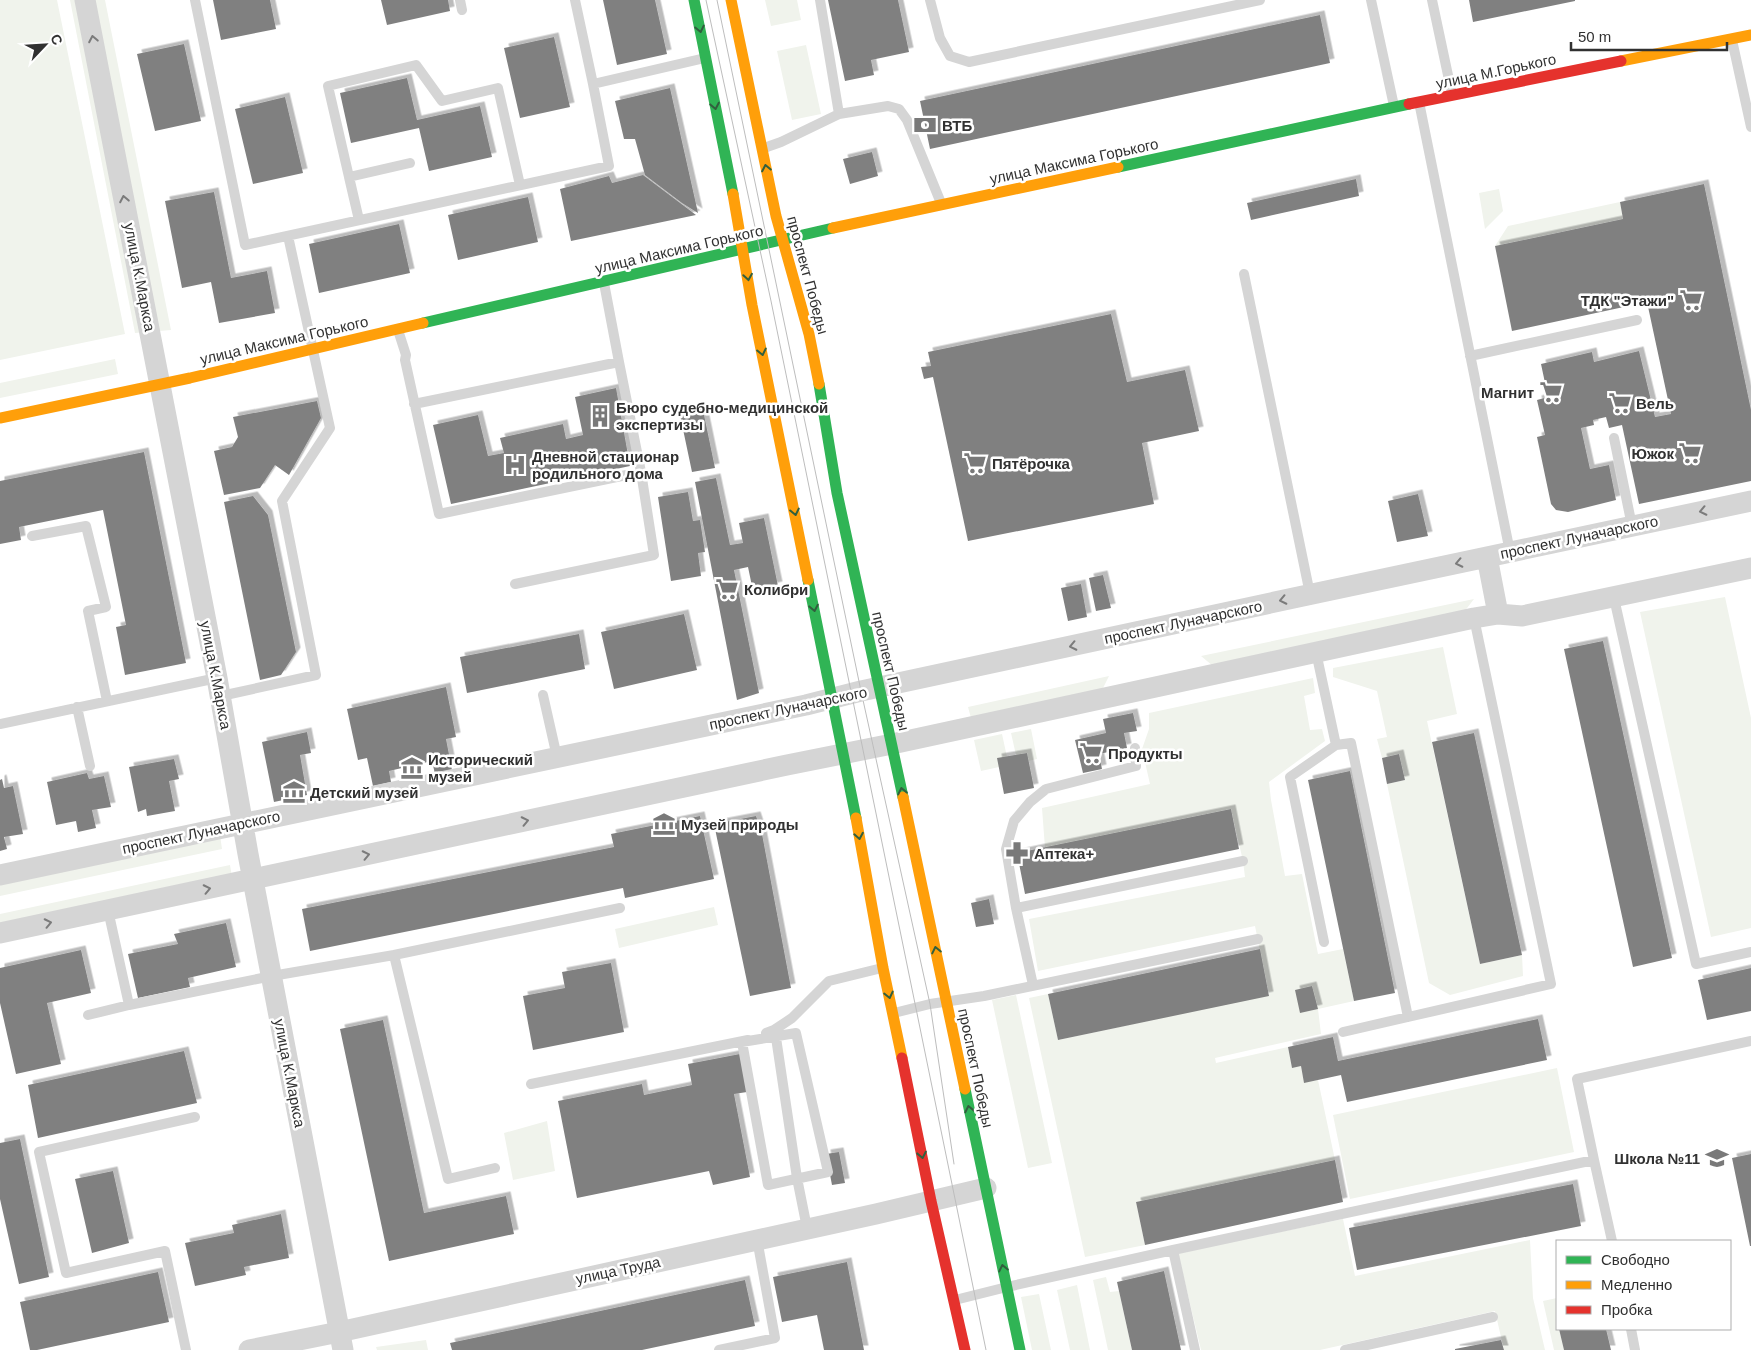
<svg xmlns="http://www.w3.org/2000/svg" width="1751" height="1350" font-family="Arial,sans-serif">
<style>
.green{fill:#f0f3ec}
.building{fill:#808080;filter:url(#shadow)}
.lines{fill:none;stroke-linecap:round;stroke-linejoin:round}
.lane{stroke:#d5d5d5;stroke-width:10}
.street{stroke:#d5d5d5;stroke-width:21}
.fast{stroke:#30b455;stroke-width:11}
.slow{stroke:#ff9f0a;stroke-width:11}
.jam{stroke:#e5322d;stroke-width:11}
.tram{stroke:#bdbdbd;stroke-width:1}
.oneway{stroke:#315f3e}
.oneway2{stroke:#7b7b7b}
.labels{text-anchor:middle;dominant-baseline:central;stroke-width:5;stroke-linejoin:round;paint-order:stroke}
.street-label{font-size:15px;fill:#313131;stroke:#fff}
.poi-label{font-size:15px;font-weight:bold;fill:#313131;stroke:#fff;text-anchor:start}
</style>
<defs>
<filter id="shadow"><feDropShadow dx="4.5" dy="-4.5" stdDeviation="0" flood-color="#0004"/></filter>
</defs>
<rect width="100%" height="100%" fill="#fff"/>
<path class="green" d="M0 0H57L125 334 0 360Z
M70 0H105L171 330 135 333Z
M765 0H797L801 20 771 26Z
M806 45 821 114 792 120 777 51Z
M1499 189 1503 211 1485 229 1479 193Z
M1620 202 1623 219 1495 246 1508 226Z
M115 359 118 374 0 398V383Z
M1725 597 1751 718V928L1711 937 1640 612Z
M1474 599 1464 612 1213 666 1201 656Z
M1443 647 1457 714 1427 721 1480 964 1522 955 1523 976 1450 995 1429 983 1387 784 1405 780 1399 754 1382 758 1377 739 1387 737 1377 691 1333 677V668Z
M1109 676 1102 690 971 718 968 707Z
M1313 678 1315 693 1304 696 1310 730 1322 729 1325 741 1269 782 1271 800 1285 876 1302 874 1318 954 1343 949 1354 1001 1318 1009 1321 1034 1215 1058 1216 1063 1288 1047 1292 1067 1301 1066 1304 1082 1318 1080 1335 1160 1136 1202 1145 1245 1085 1257 1029 998 1048 994 1058 1040 1269 995 1255 926 1038 971 1029 919 1245 877 1243 861 1231 809 1045 848 1042 808 1150 784 1142 749 1149 729V713Z
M1031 729 1037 759 1028 761 1027 753 1016 755 1011 733Z
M1002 734 1007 757 999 767 981 771 974 740Z
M220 835 222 849 0 896V882Z
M230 865 232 877 0 925V914Z
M714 907 718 925 619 948 615 929Z
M1016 995 1052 1163 1028 1168 992 1000Z
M1557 1068 1574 1152 1350 1199 1333 1115Z
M547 1121 555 1171 513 1180 504 1133Z
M1343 1219 1355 1276 1530 1240 1533 1298 1545 1350H1504L1495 1311 1320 1350H1201L1178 1253Z
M1106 1277 1110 1292 1119 1291 1132 1350H1108L1093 1280Z
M1077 1285 1090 1350H1070L1057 1290Z
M1039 1294 1051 1350H1032L1021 1297Z
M1557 1298V1329H1559L1564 1350H1554L1543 1301Z
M426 1340 428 1350H377L376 1347Z"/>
<path class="building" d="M213 0H270L276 29 221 40Z
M381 0H448L450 11 387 25Z
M603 0H655L667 54 617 65Z
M828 0H898L909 52 871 60 874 75 845 81Z
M1469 0H1575V1L1473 22Z
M1320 15 1330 63 930 149 920 101Z
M554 37 570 107 520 118 504 48Z
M184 44 201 121 155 131 137 54Z
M407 78 417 120 480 106 492 157 429 171 419 128 351 143 340 93Z
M670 88 698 213 682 203 645 175 635 139H624L615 101Z
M285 97 303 173 253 184 235 109Z
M872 152 878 176 850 184 843 159Z
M643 175 696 215 571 241 560 189 609 176 612 183Z
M1356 179 1359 196 1251 220 1247 203Z
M1704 184 1751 410V481L1639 504 1622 425 1609 428 1606 417 1593 420 1594 425 1581 428 1590 469 1609 465 1616 500 1568 512 1556 510 1551 504 1537 437 1545 435 1537 400 1548 397 1541 364 1592 352 1594 362 1639 351 1655 417 1671 414 1647 302 1512 331 1495 246 1623 219 1620 202Z
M214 192 231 278 267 271 275 313 219 323 211 282 182 288 165 201Z
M528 197 538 242 458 260 448 215Z
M399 224 410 273 319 293 309 244Z
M1111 314 1127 382 1185 370 1199 431 1142 443 1154 504 968 541 933 377 924 379 921 367 931 366 928 352Z
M616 388 630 466 451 504 433 425 478 415 488 456 504 453 500 438 563 424 566 439 583 435 575 397Z
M317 401 321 418 289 475 275 465 260 488 224 495 214 451 232 447 238 437 233 417Z
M703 410 715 468 692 472 680 415Z
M144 452 186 663 125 675 116 627 126 625 103 510 19 527 21 540 0 544V481Z
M716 478 730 545 743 543 739 523 764 518 778 586 753 591 748 567 734 570 759 693 737 700 695 482Z
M688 492 693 521 700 520 705 552 698 553 701 576 671 581 658 497Z
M1418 494 1428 536 1397 542 1388 501Z
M253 496 268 515 296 652 281 675 260 680 224 502Z
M1103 575 1111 608 1096 611 1089 578Z
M1081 584 1087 617 1068 621 1061 588Z
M684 614 697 670 614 689 601 632Z
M579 634 585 669 467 693 460 657Z
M1603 641 1672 958 1633 967 1564 649Z
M446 687 456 737 446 739 452 770 435 774 432 761 389 771 391 782 373 786 367 758 358 760 347 709Z
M1133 713 1137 731 1124 733 1127 748 1099 754 1102 769 1083 773 1075 740 1106 733 1103 719Z
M307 732 311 753 300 755 307 795 274 802 262 742Z
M1474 733 1522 955 1480 964 1432 742Z
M1027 753 1034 788 1004 794 997 758Z
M1399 754 1405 780 1387 784 1382 758Z
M174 759 179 779 169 781 175 811 147 816 146 809 138 812 129 767Z
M1350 771 1395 993 1354 1001 1308 780Z
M87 773 89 779 104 776 111 807 92 810 96 828 78 832 76 821 56 825 47 782Z
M2 779 4 788 13 786 23 834 4 837 7 849 0 851V780Z
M1231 809 1239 849 1025 894 1017 853Z
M700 816 714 879 625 898 623 888 310 951 302 909 614 847 611 834Z
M756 816 762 834 791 988 750 996 714 824Z
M989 899 994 924 976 927 971 903Z
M226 923 236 967 188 978 190 987 138 998 128 954 178 944 174 934Z
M1260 949 1269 996 1058 1040 1048 994Z
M81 950 91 993 47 1003 61 1064 16 1074 0 1003V968Z
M611 963 624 1032 533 1050 523 996 565 988 562 972Z
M1751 968V1011L1707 1020 1698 980Z
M1312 986 1318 1009 1300 1013 1295 990Z
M1538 1019 1547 1060 1347 1102 1341 1075 1304 1083 1301 1066 1292 1068 1288 1047 1333 1037 1338 1061Z
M383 1020 424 1213 506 1196 514 1234 389 1261 340 1029Z
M184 1051 197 1103 38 1138 28 1085Z
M740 1054 747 1092 734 1094 750 1177 713 1185 709 1171 577 1198 558 1101 642 1084 644 1095 692 1085 688 1064Z
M20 1139 49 1277 19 1284 0 1199V1143Z
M839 1152 845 1183 832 1185 826 1154Z
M1751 1154V1246H1750L1732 1158Z
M1335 1160 1343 1202 1145 1245 1136 1202Z
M113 1171 129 1243 92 1253 75 1179Z
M1573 1184 1581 1226 1357 1270 1349 1228Z
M281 1214 289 1258 244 1267 246 1275 195 1286 185 1243 234 1233 232 1225Z
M847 1262 864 1350H824L817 1315 782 1322 773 1277Z
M1164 1271 1181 1350H1132L1117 1282Z
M158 1272 169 1322 37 1350H30L20 1302Z
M745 1280 755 1326 642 1350H452L450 1343Z
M1559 1329H1606L1611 1350H1564Z
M1501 1340 1504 1350H1455V1349Z"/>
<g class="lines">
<path class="lane" d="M195 0 245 245 609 166 593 84 705 58
M460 0 462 10
M575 0 593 84
M820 0 839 114
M930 0 940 38 950 56 969 62 1260 0
M1371 0 1394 106
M1432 0 1452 94
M1732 40 1751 127
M1419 102 1510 552
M764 148 781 142 839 114 888 106 899 109 907 120 941 203
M349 177 328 86 416 65 442 101 498 88 520 185
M359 220 349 177 410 163
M1244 274 1310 594
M398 330 406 355 405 360 439 514 641 472 654 555 515 584
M1470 356 1637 320
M619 362 641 472
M414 404 619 362 604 283
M1614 438 1632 526
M32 536 86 526 106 607 88 611 107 701
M1614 598 1696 964 1751 952
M1316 652 1336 745 1351 743 1408 1017 1551 984 1474 618
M543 695 557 757
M221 696 316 675 282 501 330 428 288 236
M77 707 90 766
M0 724 217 678
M1016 908 1243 861
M108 910 129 1005 272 976 394 955 448 1179 495 1168
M1324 942 1290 777 1336 745
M394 955 620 908
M1033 985 1016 908 1006 849 1014 821 1030 802 1046 789 1136 766 1135 748
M894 1013 930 1004 984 996 1258 939
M88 1015 129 1005
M775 1031 797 1178 807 1228
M1343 1032 1408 1017
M766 1033 774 1030 792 1018 829 981 882 968
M796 1033 828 1172 768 1185 742 1042Z
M531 1084 748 1040
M1594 1160 1577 1079 1751 1041
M1173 1250 1594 1160 1612 1241
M955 1300 1007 1287 1173 1250 1195 1350
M1631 1329 1635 1350
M186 1350 165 1251 66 1273 39 1152 195 1117
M719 1350 775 1338 757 1239
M1345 1350 1493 1317"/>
<path class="street" d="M85 0 217 678 248 854 343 1350
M1487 557 1498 614
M0 875 806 705 861 691 1317 593 1751 501
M0 933 787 765 892 744 1474 618 1498 614 1522 616 1751 568
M249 1350 339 1332 876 1214 986 1188"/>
<path class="fast" d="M694 0 733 194
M1118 167 1409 104
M423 323 833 228
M819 384 837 493 903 797
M808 580 856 818
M965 1089 1020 1350"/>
<path class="slow" d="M731 0 776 216 809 334 819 384
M1621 61 1751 35
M733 194 752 305 808 580
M833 228 1118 167
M0 418 190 378 423 323
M903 797 965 1089
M856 818 883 968 902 1058"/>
<path class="jam" d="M1409 104 1621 61
M902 1058 931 1201 965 1350"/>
<path class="tram" d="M706 0 771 301 986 1350
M717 0 861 691 930 1004 954 1164"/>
</g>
<defs><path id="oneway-chevron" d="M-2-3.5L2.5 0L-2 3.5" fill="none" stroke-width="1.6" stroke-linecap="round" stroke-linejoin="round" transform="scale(1.25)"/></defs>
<g class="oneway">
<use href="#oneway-chevron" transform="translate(700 29) rotate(78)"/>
<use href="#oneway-chevron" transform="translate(715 106) rotate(79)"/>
<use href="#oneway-chevron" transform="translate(766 168) rotate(-101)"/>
<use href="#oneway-chevron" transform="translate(748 277) rotate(81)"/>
<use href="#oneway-chevron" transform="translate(762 352) rotate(78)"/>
<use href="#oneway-chevron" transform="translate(795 512) rotate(78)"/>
<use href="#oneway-chevron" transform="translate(814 608) rotate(79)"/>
<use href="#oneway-chevron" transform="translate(902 791) rotate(-102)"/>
<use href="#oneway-chevron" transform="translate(859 836) rotate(80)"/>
<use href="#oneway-chevron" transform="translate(936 950) rotate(-102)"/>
<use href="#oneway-chevron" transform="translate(889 995) rotate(77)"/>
<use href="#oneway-chevron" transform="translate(969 1109) rotate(-102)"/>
<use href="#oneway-chevron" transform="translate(922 1155) rotate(79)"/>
<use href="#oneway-chevron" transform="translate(1003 1268) rotate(-102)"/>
</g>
<g class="oneway2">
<use href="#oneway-chevron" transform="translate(93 39) rotate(-101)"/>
<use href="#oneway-chevron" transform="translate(124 199) rotate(-101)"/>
<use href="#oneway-chevron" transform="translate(1703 511) rotate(168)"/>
<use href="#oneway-chevron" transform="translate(1459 563) rotate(168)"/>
<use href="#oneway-chevron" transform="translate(1283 600) rotate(168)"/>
<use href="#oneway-chevron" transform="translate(1073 646) rotate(168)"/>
<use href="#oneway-chevron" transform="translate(525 821) rotate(-12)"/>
<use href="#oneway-chevron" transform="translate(366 855) rotate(-12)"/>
<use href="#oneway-chevron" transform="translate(207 889) rotate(-12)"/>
<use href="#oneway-chevron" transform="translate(48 923) rotate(-12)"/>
</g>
<defs>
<symbol id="bank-bare" viewBox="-9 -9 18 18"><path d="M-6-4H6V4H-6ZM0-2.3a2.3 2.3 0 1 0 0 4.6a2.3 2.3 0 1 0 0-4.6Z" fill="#797979" stroke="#fff" stroke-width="2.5" paint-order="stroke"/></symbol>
<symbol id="supermarket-bare" viewBox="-9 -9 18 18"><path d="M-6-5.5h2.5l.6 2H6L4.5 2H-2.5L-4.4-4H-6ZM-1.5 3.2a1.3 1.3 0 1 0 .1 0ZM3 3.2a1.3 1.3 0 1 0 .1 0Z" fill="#797979" stroke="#fff" stroke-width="2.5" paint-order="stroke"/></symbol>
<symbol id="building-bare" viewBox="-9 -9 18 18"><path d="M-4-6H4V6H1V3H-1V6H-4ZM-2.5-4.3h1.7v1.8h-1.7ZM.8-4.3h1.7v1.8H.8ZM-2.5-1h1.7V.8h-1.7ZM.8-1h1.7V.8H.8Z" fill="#797979" stroke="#fff" stroke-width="2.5" paint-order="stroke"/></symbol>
<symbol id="hospital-bare" viewBox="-9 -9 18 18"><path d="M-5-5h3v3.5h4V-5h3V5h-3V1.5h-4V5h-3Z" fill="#797979" stroke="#fff" stroke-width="2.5" paint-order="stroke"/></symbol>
<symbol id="museum-bare" viewBox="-9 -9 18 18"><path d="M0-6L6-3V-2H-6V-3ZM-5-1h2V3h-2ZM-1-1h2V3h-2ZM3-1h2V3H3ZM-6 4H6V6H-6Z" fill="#797979" stroke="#fff" stroke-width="2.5" paint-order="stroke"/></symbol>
<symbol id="pharmacy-bare" viewBox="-9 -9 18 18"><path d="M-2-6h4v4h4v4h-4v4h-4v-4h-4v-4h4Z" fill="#797979" stroke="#fff" stroke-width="2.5" paint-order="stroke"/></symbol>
<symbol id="school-bare" viewBox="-9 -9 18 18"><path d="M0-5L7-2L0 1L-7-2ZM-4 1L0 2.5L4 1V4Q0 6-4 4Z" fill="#797979" stroke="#fff" stroke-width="2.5" paint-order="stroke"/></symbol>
</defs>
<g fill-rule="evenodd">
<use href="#bank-bare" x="909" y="109" width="32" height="32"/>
<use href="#supermarket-bare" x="1675" y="284" width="32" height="32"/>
<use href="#supermarket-bare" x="1535" y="376" width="32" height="32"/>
<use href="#supermarket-bare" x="1604" y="387" width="32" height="32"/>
<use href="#building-bare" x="584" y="400" width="32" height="32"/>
<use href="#supermarket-bare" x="1674" y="437" width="32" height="32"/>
<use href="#supermarket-bare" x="959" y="447" width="32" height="32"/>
<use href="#hospital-bare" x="499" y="449" width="32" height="32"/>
<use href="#supermarket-bare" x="711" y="573" width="32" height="32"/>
<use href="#supermarket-bare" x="1075" y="737" width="32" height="32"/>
<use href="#museum-bare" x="396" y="752" width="32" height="32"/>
<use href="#museum-bare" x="278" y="776" width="32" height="32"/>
<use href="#museum-bare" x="648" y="808" width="32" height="32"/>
<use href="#pharmacy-bare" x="1001" y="837" width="32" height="32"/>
<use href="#school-bare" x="1701" y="1142" width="32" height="32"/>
</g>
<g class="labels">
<g class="street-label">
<text transform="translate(1496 71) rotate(-12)">улица М.Горького</text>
<text transform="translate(1074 161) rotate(-12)">улица Максима Горького</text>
<text transform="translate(679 249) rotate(-13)">улица Максима Горького</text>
<text transform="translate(808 275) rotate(75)">проспект Победы</text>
<text transform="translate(140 277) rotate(79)">улица К.Маркса</text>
<text transform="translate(284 340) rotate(-13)">улица Максима Горького</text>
<text transform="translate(1579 537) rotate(-12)">проспект Луначарского</text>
<text transform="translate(1183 622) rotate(-12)">проспект Луначарского</text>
<text transform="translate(891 671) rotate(77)">проспект Победы</text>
<text transform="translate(216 675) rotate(79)">улица К.Маркса</text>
<text transform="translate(788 708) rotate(-12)">проспект Луначарского</text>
<text transform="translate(201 832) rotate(-12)">проспект Луначарского</text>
<text transform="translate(976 1068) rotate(78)">проспект Победы</text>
<text transform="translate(290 1073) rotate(79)">улица К.Маркса</text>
<text transform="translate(618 1270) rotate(-12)">улица Труда</text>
</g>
<g class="poi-label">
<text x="942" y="125">ВТБ</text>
<text x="1674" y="300" text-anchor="end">ТДК "Этажи"</text>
<text x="1534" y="392" text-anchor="end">Магнит</text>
<text x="1636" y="403">Вель</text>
<text x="616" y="407">Бюро судебно-медицинской<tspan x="616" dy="17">экспертизы</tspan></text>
<text x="1674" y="453" text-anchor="end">Южок</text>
<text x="532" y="456">Дневной стационар<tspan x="532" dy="17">родильного дома</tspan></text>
<text x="992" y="463">Пятёрочка</text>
<text x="744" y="589">Колибри</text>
<text x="1108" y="753">Продукты</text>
<text x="428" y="759">Исторический<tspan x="428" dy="17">музей</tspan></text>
<text x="310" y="792">Детский музей</text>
<text x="681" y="824">Музей природы</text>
<text x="1034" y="853">Аптека+</text>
<text x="1700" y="1158" text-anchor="end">Школа №11</text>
</g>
</g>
<rect x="1556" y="1240" width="175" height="90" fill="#ffffff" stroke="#adadad"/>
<rect x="1566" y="1256" width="25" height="8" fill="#30b455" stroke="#adadad"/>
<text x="1601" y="1265" font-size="15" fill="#313131">Свободно</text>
<rect x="1566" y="1281" width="25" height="8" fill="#ff9f0a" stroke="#adadad"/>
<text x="1601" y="1290" font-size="15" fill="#313131">Медленно</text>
<rect x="1566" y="1306" width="25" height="8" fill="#e5322d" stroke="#adadad"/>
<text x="1601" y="1315" font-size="15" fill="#313131">Пробка</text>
<g transform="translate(45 45) rotate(65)" stroke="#ffffff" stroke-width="4" paint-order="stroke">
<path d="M0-4L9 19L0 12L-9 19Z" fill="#313131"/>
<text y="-8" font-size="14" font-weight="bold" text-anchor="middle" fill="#313131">С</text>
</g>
<path d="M1571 42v8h156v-8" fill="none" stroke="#313131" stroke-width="2.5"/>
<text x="1578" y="42" font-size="15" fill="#313131" stroke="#ffffff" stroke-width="4" paint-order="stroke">50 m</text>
</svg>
